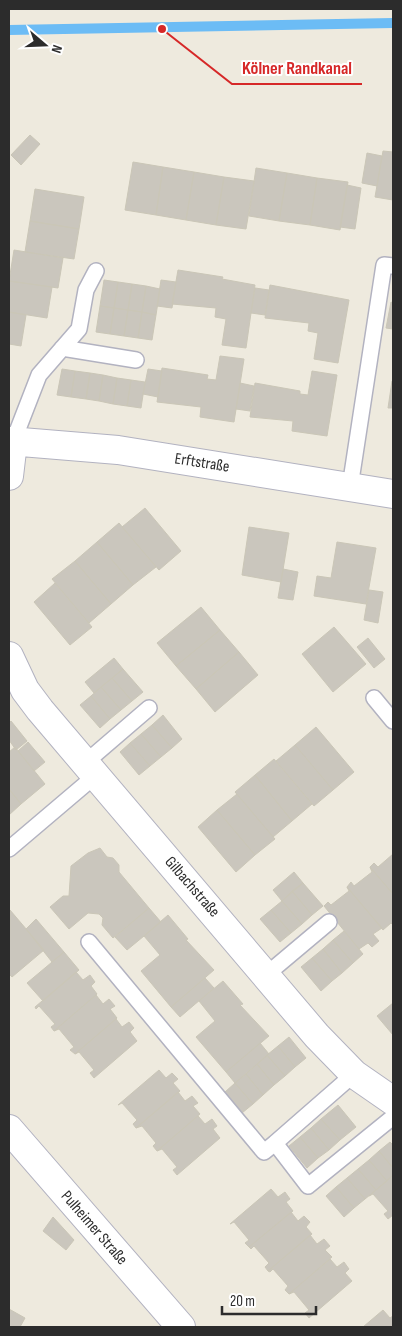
<svg xmlns="http://www.w3.org/2000/svg" width="402" height="1336" font-family="'Sofia Sans Condensed',sans-serif">
<style>
.lines{fill:none;stroke-linecap:round;stroke-linejoin:round}
.stream{stroke:#6cbcf5;stroke-width:10}
.building{fill:#cac6bd;stroke:#cac6b7}
.lane-casing{stroke:#b2b2c0;stroke-width:18}
.street-casing{stroke:#b2b2c0;stroke-width:30}
.secondary-casing{stroke:#b2b2c0;stroke-width:30}
.lane{stroke:#fff;stroke-width:15}
.street{stroke:#fff;stroke-width:28}
.secondary{stroke:#fff;stroke-width:28}
.labels{text-anchor:middle;dominant-baseline:central;stroke-width:4;stroke-linejoin:round;paint-order:stroke}
.street-label{font-size:16px;fill:#2c2c2c;stroke:#fff}
.leader{fill:none;stroke:#d62828;stroke-width:2}
.callout-dot{fill:#d62828;stroke:#fff;stroke-width:2}
.callout-label{font-size:18px;text-anchor:middle;font-weight:bold;fill:#d62828;stroke:#fff;stroke-width:4;stroke-linejoin:round;paint-order:stroke}
</style>
<rect width="100%" height="100%" fill="#eeeade"/>
<g class="lines">
<path class="stream" d="M9 30 393 23"/>
</g>
<path class="building" d="M30 135 40 144 21 165 11 155Z
M383 151 393 152V200L375 197Z
M367 153 382 156 377 186 362 183Z
M133 162 163 167 156 215 125 210Z
M163 167 194 172 186 220 156 215Z
M256 168 287 173 279 221 249 216Z
M194 172 224 177 216 225 186 220Z
M287 173 317 178 310 225 279 221Z
M224 177 254 181 246 229 216 225Z
M317 178 348 182 340 230 310 225Z
M347 185 361 188 355 229 340 227Z
M35 189 84 197 79 229 30 221Z
M30 221 79 229 74 259 25 252Z
M14 250 63 258 58 288 9 281Z
M178 270 223 277 222 279 255 285 246 348 222 345 226 319 215 317 216 308 172 304Z
M104 280 118 282 114 308 100 306Z
M161 280 176 282 172 308 157 306Z
M9 281 52 287 47 318 9 312Z
M118 282 132 284 128 310 114 308Z
M132 284 146 286 142 312 128 310Z
M270 285 349 300 338 363 314 359 318 333 308 331 309 323 265 318Z
M146 286 160 289 156 315 142 312Z
M255 288 269 290 265 315 251 313Z
M391 302 393 303V329L386 328Z
M100 306 114 308 110 334 96 332Z
M114 308 128 310 124 336 110 334Z
M128 310 142 312 138 338 124 336Z
M9 312 26 315 21 346 9 344Z
M142 312 156 315 152 340 138 338Z
M220 356 244 359 234 422 200 417 201 407 157 402 162 368 208 375 207 379 216 380Z
M62 369 75 371 71 397 57 395Z
M148 369 162 371 158 397 143 394Z
M75 371 90 373 86 399 71 397Z
M312 371 337 375 327 436 292 431 293 421 250 417 255 383 300 391V394L308 395Z
M90 373 103 375 99 401 86 399Z
M103 375 117 378 113 404 99 401Z
M117 378 131 380 127 406 113 404Z
M131 380 145 382 141 408 127 406Z
M392 381 393 382V408H388Z
M240 383 254 386 250 411 236 409Z
M145 508 181 551 159 570 122 527Z
M119 523 156 567 133 585 97 542Z
M249 527 289 533 281 582 242 575Z
M97 542 133 585 111 604 75 561Z
M337 542 376 548 366 604 314 596 317 576 331 578Z
M75 561 111 604 89 623 52 579Z
M283 569 298 572 293 600 278 598Z
M55 583 92 627 70 645 34 602Z
M369 590 383 592 378 623 364 620Z
M201 607 220 630 176 666 157 643Z
M334 627 366 664 333 692 302 654Z
M220 630 239 652 196 689 176 666Z
M368 638 385 659 374 668 357 647Z
M239 652 258 675 215 712 196 689Z
M114 658 123 669 94 693 85 682Z
M123 669 143 692 132 701 112 678Z
M112 678 132 701 121 710 101 687Z
M101 687 121 710 110 719 91 696Z
M91 696 110 719 100 728 80 705Z
M163 715 182 739 172 748 152 725Z
M11 721 27 741 16 750 9 740V723Z
M152 725 172 748 161 757 141 734Z
M316 727 354 772 333 790 295 745Z
M141 734 161 757 150 766 130 743Z
M28 742 45 762 34 771 18 751Z
M130 743 150 766 139 775 120 752Z
M295 745 333 790 314 806 276 761Z
M15 747 45 784 21 804 9 789V752Z
M274 759 312 804 292 821 255 775Z
M255 775 292 821 273 837 235 792Z
M9 789 21 804 9 815Z
M237 794 275 839 255 855 217 810Z
M217 810 255 855 236 872 198 827Z
M100 848 107 857 113 858 119 865V872L149 908 113 938 102 925 103 918 99 914 88 913 69 929 50 907 63 896H69L71 866 88 853Z
M393 854V894L370 867 374 863 378 867Z
M370 867 393 894V925L391 923 383 930 347 887 351 882 354 886 372 872Z
M294 872 303 883 282 901 273 890Z
M303 883 323 906 312 915 292 891Z
M347 887 382 928 373 934 379 941 372 947 368 943 359 949 324 906 328 902 331 905 349 891Z
M292 891 312 915 302 924 282 901Z
M282 901 302 924 291 933 271 910Z
M149 908 161 922 127 950 115 937Z
M10 910 44 950 12 977 9 974Z
M271 910 291 933 280 942 260 919Z
M168 915 188 939 186 940 214 970 171 1007 141 971 160 955 144 936Z
M36 919 64 952 52 962 26 929Z
M344 931 363 954 353 963 333 940Z
M333 940 353 963 342 973 323 949Z
M323 949 342 973 332 981 312 958Z
M64 952 79 970 43 1001 27 983Z
M312 958 332 981 321 991 301 967Z
M76 972 83 980 90 975 95 982 91 986 97 994 54 1031 51 1027 55 1024 39 1006 36 1009 35 1007Z
M205 978 214 988 180 1017 171 1007Z
M223 981 243 1004 240 1005 269 1036 226 1072 196 1037 215 1021 199 1001Z
M96 995 103 1004 109 999 115 1006 110 1009 117 1018 75 1054 70 1050 74 1047 59 1029 54 1031Z
M393 1003V1035L377 1016Z
M116 1019 122 1027 129 1022 134 1028 130 1032 137 1041 94 1078 90 1073 94 1070 79 1052 75 1054Z
M289 1037 306 1058 295 1067 278 1046Z
M260 1043 269 1054 235 1083 226 1072Z
M278 1046 295 1067 285 1076 267 1055Z
M267 1055 285 1076 274 1085 257 1064Z
M257 1064 274 1085 263 1095 246 1074Z
M159 1070 166 1078 172 1073 178 1079 173 1083 180 1091 136 1128 133 1124 137 1120 122 1103 118 1105Z
M246 1074 263 1095 253 1104 235 1083Z
M235 1083 253 1104 242 1113 225 1092Z
M178 1092 185 1101 192 1096 198 1103 193 1106 200 1114 157 1151 153 1146 156 1143 142 1126 136 1128Z
M338 1105 356 1127 340 1140 321 1119Z
M198 1116 205 1124 212 1119 217 1126 213 1129 220 1138 177 1175 173 1170 177 1167 162 1149 157 1151Z
M321 1119 340 1140 329 1150 311 1128Z
M311 1128 329 1150 318 1158 300 1137Z
M300 1137 318 1158 307 1168 289 1146Z
M390 1142 393 1145V1168L379 1151Z
M379 1151 393 1168V1175L387 1181 369 1160Z
M369 1160 387 1181 376 1190 358 1169Z
M358 1169 376 1190 365 1199 347 1178Z
M393 1175V1215L388 1219 384 1214 388 1211 373 1194 369 1196Z
M347 1178 365 1199 354 1208 336 1187Z
M336 1187 354 1208 344 1217 326 1196Z
M271 1189 278 1197 285 1192 290 1199 286 1202 293 1211 249 1247 245 1243 249 1240 234 1222 230 1224Z
M291 1212 298 1221 304 1216 310 1222 306 1227 312 1234 268 1271 265 1267 269 1263 254 1246 251 1249 249 1247Z
M53 1217 74 1240 66 1250 43 1231Z
M310 1235 317 1244 324 1239 330 1246 325 1250 332 1257 289 1294 285 1290 288 1286 273 1269 270 1272 268 1271Z
M330 1259 337 1267 344 1262 349 1269 345 1273 352 1281 309 1318 305 1313 309 1310 294 1292 289 1294Z
M9 1309 25 1318 20 1327H9Z
M383 1310 390 1318 393 1316V1327H363Z"/>
<g class="lines">
<defs>
<path id="lane" d="M62 348 136 360
M13 442 39 375 79 329 86 290 96 271
M350 487 384 265 393 266
M374 698 393 721
M85 763 149 708
M9 849 95 776
M89 942 264 1152 275 1143
M266 975 329 922
M354 1074 275 1143 308 1186 393 1117"/>
<path id="street" d="M9 441 118 450 393 494
M9 476 13 442
M9 656 25 690 40 710 317 1036 354 1074 393 1101"/>
<path id="secondary" d="M9 1129 181 1327"/>
</defs>
<use href="#lane" class="lane-casing"/>
<use href="#street" class="street-casing"/>
<use href="#secondary" class="secondary-casing"/>
<use href="#lane" class="lane"/>
<use href="#street" class="street"/>
<use href="#secondary" class="secondary"/>
</g>
<g class="labels">
<g class="street-label">
<text transform="translate(202 463) rotate(9)">Erftstraße</text>
<text transform="translate(192 887) rotate(49)">Gilbachstraße</text>
<text transform="translate(94 1228) rotate(49)">Pulheimer Straße</text>
</g>
</g>
<path class="leader" d="M162 29L232 84H362"/>
<circle class="callout-dot" cx="162" cy="29" r="5"/>
<g class="callout-label">
<text x="297" y="74">Kölner Randkanal</text>
</g>
<rect width="402" height="1336" fill="none" stroke="#2c2c2c" stroke-width="20"/>
<g transform="translate(45 45) rotate(109)" stroke="#ffffff" stroke-width="4" paint-order="stroke">
<path d="M0-4L9 19L0 12L-9 19Z" fill="#2c2c2c"/>
<text y="-8" font-size="14" font-weight="bold" text-anchor="middle" fill="#2c2c2c">N</text>
</g>
<path d="M222 1306v8h94v-8" fill="none" stroke="#2c2c2c" stroke-width="2.5"/>
<text x="230" y="1306" font-size="15" fill="#2c2c2c" stroke="#ffffff" stroke-width="4" paint-order="stroke">20 m</text>
</svg>
